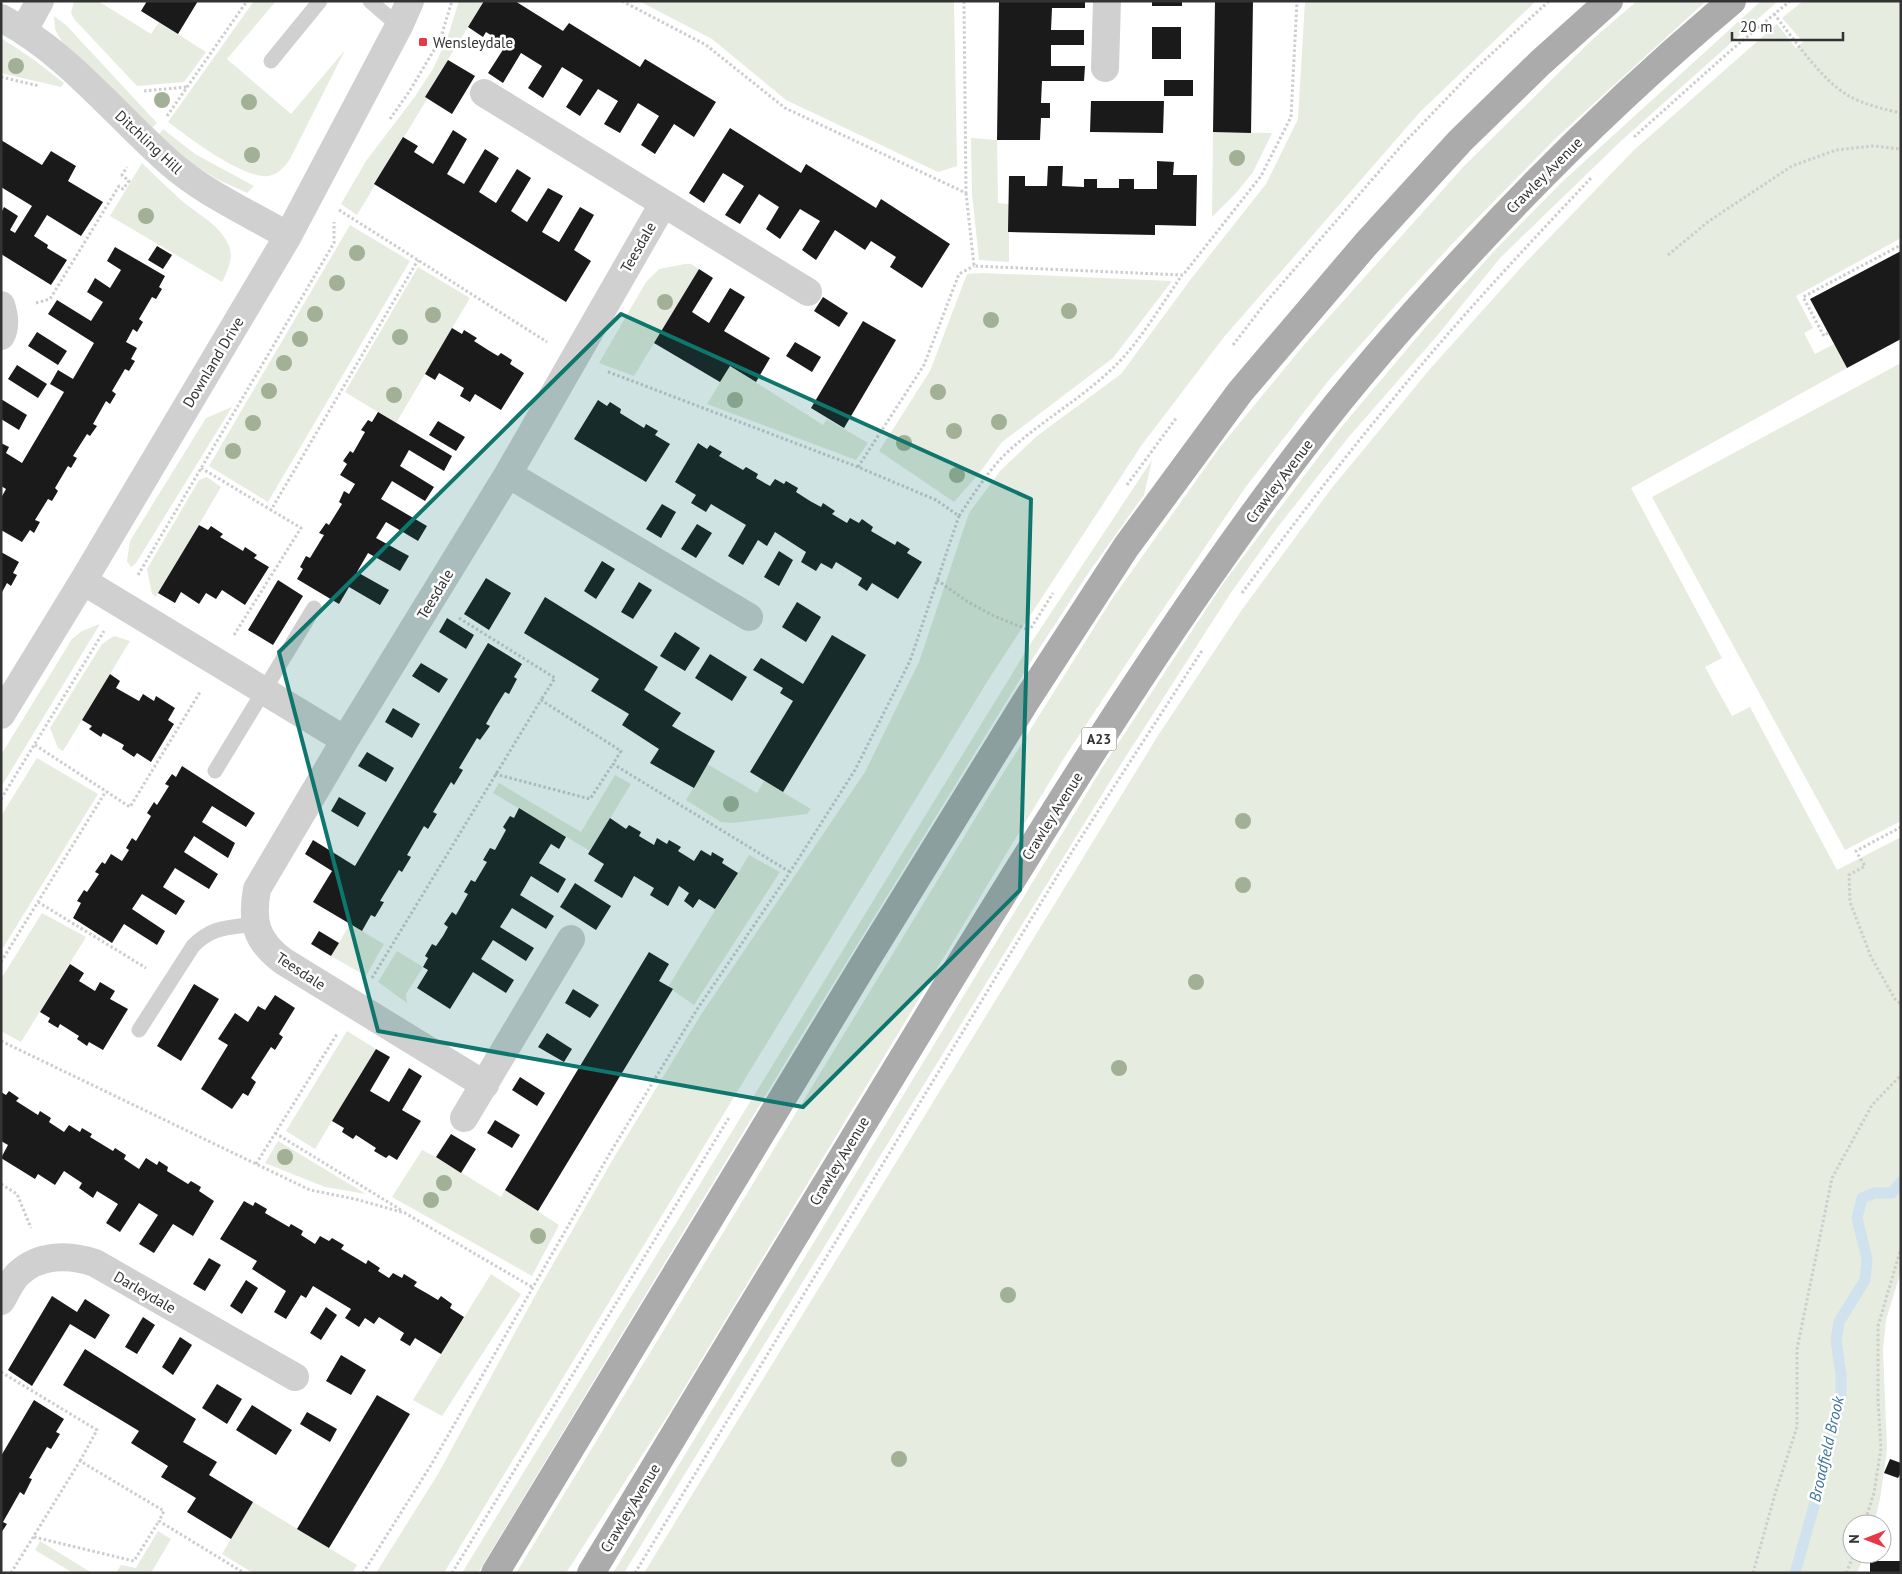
<svg xmlns="http://www.w3.org/2000/svg" width="1902" height="1574" font-family="'PT Sans',sans-serif">
<style>
.green{fill:#e6ecdf}
.lines{fill:none;stroke-linecap:round;stroke-linejoin:round}
.stream{stroke:#cfe2ee;stroke-width:11}
.building{fill:#1a1a1a}
.path{stroke:#cdcdcd;stroke-width:3;stroke-dasharray:2.5 2.5;stroke-linecap:butt}
.lane{stroke:#d0d0d0;stroke-width:15}
.street{stroke:#d0d0d0;stroke-width:28}
.primary{stroke:#ababab;stroke-width:28}
.tree{fill:#a2b095}
.marked{fill:#0f766e;fill-opacity:0.2;stroke:#0f766e;stroke-width:4;stroke-linejoin:round}
.poi-dot{fill:#e63946;stroke:#fff;stroke-width:2}
.labels{text-anchor:middle;dominant-baseline:central;stroke-width:5;stroke-linejoin:round;paint-order:stroke}
.shield{fill:#fff;stroke:#707070;stroke-width:1}
.shield-label{font-size:14px;font-weight:bold;fill:#333}
.poi-label{font-size:15px;fill:#333;stroke:#fff;text-anchor:start}
.street-label{font-size:15px;fill:#333;stroke:#fff}
.water-label{font-size:16px;font-style:italic;fill:#3f7597;stroke:#fff}
</style>
<rect width="100%" height="100%" fill="#fff"/>
<path class="green" d="M74 1H98L151 34 159 22 206 52 184 82 137 86 75 20 71 13Z
M254 1H276L227 59 291 114 345 50 290 159C284 168 275 178 262 176 234 172 191 139 168 122Z
M459 1H484L425 97 427 99 357 215 341 204 366 161 414 98 433 69 448 36Z
M639 1H954L957 166 938 172 786 100 712 39Z
M1305 1H1536L1420 112 1224 337 1141 446 990 677 444 1573H376L438 1474 537 1292 613 1159 702 1013 865 772 919 662 969 513 1001 470 1037 436 1121 374 1191 279 1266 184 1298 119Z
M1637 1H1706L1556 138 1454 242 1404 296 1329 380 1245 488 1138 646 1064 758 668 1415 566 1573H516L987 799 1112 599 1220 447 1303 346 1465 165 1594 38Z
M1761 1H1778L1621 141 1500 258 1436 337 1347 439 1277 528 1230 594 1114 775 624 1573H613L1102 768 1222 585 1338 431 1424 329 1496 249 1563 181Z
M1803 1H1901V238L1796 296 1813 328 1804 333 1815 354 1834 344 1847 368 1631 488 1722 658 1705 667 1732 716 1750 707 1837 870 1901 837V1271L1886 1320 1883 1349 1887 1450 1880 1499 1874 1524H1852V1554H1865L1857 1573H644L1159 734 1241 611 1331 489 1430 369 1527 261 1634 150 1777 24 1796 48 1803 42 1782 18Z
M54 16 66 25 157 123 151 129 62 42 55 29Z
M1 38 30 57 64 83 61 87 1 73Z
M163 129 195 154 254 186 247 193 219 180 189 162 158 135Z
M1213 132 1272 133 1253 172 1236 193 1212 217Z
M971 138 997 140 998 203 1009 204V262L979 260 972 193Z
M142 163C155 176 168 188 181 200 198 215 223 226 230 249 233 260 227 272 222 282L110 216Z
M350 225 410 261 268 502 209 466Z
M685 264H691L699 269 634 376 599 363 646 282 659 269Z
M418 267 470 298 396 423 345 392Z
M985 273 1172 281 1113 358 1002 442 977 476 954 502 879 451 930 371 967 274Z
M1901 363V821L1845 850 1652 497Z
M730 366 823 425 827 419 868 443 856 460 707 404Z
M232 407 136 563 131 567 127 561 130 541 206 418Z
M1152 460 1144 495 1089 572 1035 655 800 1038 478 1573H462L1029 646Z
M207 477 221 487 156 597 152 594 147 569 199 480Z
M100 624 1 787V755L72 639 82 631Z
M114 636 130 641 63 751 58 748 50 728 102 644Z
M37 758 98 794 1 951V816Z
M707 764 757 793 764 781 811 809 807 814 733 823 721 822 686 800Z
M615 775 631 784 590 851 493 793 499 783 581 832Z
M749 855 780 872 694 1005 668 987Z
M42 913 86 937 21 1042 1 1031V979Z
M350 924 384 944 366 976 331 956Z
M397 951 423 967 406 994 407 1003 378 982Z
M347 1031 376 1049 315 1149 286 1131Z
M278 1141 366 1194 325 1187 265 1163Z
M422 1150 436 1157 501 1197 505 1190 559 1225 532 1276 392 1197Z
M491 1274 521 1294 442 1416 413 1400Z
M253 1502 357 1565 352 1573H253L222 1554Z
M158 1531 171 1539 151 1573H116L121 1565 136 1568Z
M40 1541 92 1573H73L35 1550Z"/>
<g class="lines">
<path class="stream" d="M1795 1573 1818 1492 1841 1398V1375L1836 1340 1839 1322 1865 1280 1867 1259 1857 1218 1862 1198 1875 1193H1892L1901 1182"/>
</g>
<path class="building" d="M147 1H198L178 34 141 11Z
M484 1H515L563 31 569 23 640 67 645 59 716 102 694 137 674 124 655 154 641 145 659 116 638 103 620 133 604 124 618 101 598 89 580 116 566 107 583 80 562 67 543 98 528 88 542 66 521 53 503 83 488 73 506 45 486 32 483 37 468 27Z
M999 1H1085V8H1052L1051 30H1084V45H1051V66H1085L1084 81H1042L1041 103H1050V118H1041L1040 140H997Z
M1152 1H1182V6H1152Z
M1215 1H1253L1251 133 1213 132Z
M1152 27H1181V59H1152Z
M448 60 475 76 452 114 425 97Z
M1164 80H1193V96H1164Z
M1091 101H1164L1163 133 1090 132Z
M730 128 801 173 806 164 876 208 881 199 950 244 922 288 890 267 896 257 871 241 865 250 835 230 816 260 802 250 820 221 800 209 780 239 766 229 779 207 759 194 740 224 725 215 744 186 723 173 704 203 689 193Z
M453 130 467 139 447 174 464 184 485 149 499 158 479 192 496 203 517 169 531 178 511 211 527 222 548 188 563 196 542 232 559 242 580 207 594 215 574 250 591 261 566 302 374 184 403 137 418 146 414 152 433 164Z
M1 140 42 165 51 151 76 166 68 181 103 202 81 236 47 215 34 236 48 245 47 248 67 260 51 285 1 254V213L4 207 18 216 10 230 15 233 32 206 1 187Z
M1157 161 1174 162 1173 175H1197L1196 226 1155 225V235L1008 232 1009 176H1025V186H1047L1048 166H1063L1062 186 1084 187V179H1097V188H1119V179H1134V189H1157Z
M157 246 172 255 163 269 148 260Z
M115 247 165 276 159 287 162 289 156 299 152 297 139 319 143 322 137 332 133 329 126 342 137 348 131 359 135 361 129 371 125 369 112 391 116 394 110 404 106 401 93 424 97 426 90 436 87 434 73 456 77 458 71 468 68 466 55 488 58 491 52 501 48 499 35 520 40 522 34 533 30 530 22 542 1 530V498L6 489 1 486V443L9 447 6 453 22 463 64 392 50 384 58 370 73 379 94 343 48 314 57 300 91 321 103 302 87 292 95 278 110 288 121 270 107 261Z
M1901 251V339L1847 368 1810 299Z
M699 269 713 278 692 312 709 323 730 288 745 297 724 331 770 358 756 382 730 366 720 382 654 343Z
M823 297 848 313 839 327 814 311Z
M863 321 896 340 844 428 811 408Z
M452 328 462 334 464 330 477 338 474 341 488 350 498 356 501 353 512 360 510 364 524 373 501 410 475 394 470 402 460 396 464 388 439 373 435 380 425 374Z
M37 332 67 351 58 365 28 346Z
M795 342 821 357 812 372 786 356Z
M17 365 47 384 38 398 8 379Z
M1 399 27 415 19 430 1 419Z
M598 400 607 406 610 402 621 409 620 413 644 428 646 424 658 431 655 435 670 444 646 482 574 439Z
M378 412 452 456 444 471 409 450 400 466 434 487 425 501 392 481 381 499 427 526 418 541 386 522 376 538 409 556 400 571 368 553 357 572 389 590 380 605 349 587 339 604 297 579 303 569 300 567 306 556 310 558 324 535 319 533 326 523 329 525 342 504 339 502 344 491 349 494 355 484 340 475 347 464 343 461 350 451 353 453 365 432 361 430 368 420 372 422Z
M438 421 465 437 456 451 429 435Z
M698 443 707 449 710 445 722 452 719 456 743 470 746 467 758 474 756 478 770 486 775 479 784 484 786 481 798 488 796 492 810 501 821 507 823 503 835 511 832 514 847 523 850 518 859 523 862 519 873 527 871 531 895 545 897 541 910 549 907 553 922 562 898 599 872 583 867 591 858 585 862 578 836 562 832 569 821 563 816 571 801 562 806 552 775 532 767 546 758 540 743 565 728 556 746 525 711 504 706 512 691 503 696 495 675 482Z
M662 504 676 512 661 538 646 529Z
M697 524 712 533 696 558 681 549Z
M199 525 208 530 211 526 223 534 220 537 243 551 245 547 257 555 254 558 269 567 245 605 222 590 216 599 206 593 199 604 181 592 175 603 158 593Z
M779 551 793 560 779 586 764 577Z
M1 552 19 562 13 573 17 575 11 586 7 583 1 594Z
M602 561 615 569 596 599 584 591Z
M486 578 511 593 489 630 464 614Z
M278 580 303 596 273 645 248 630Z
M639 582 652 590 633 619 621 612Z
M545 597 658 667 644 690 681 713 672 726 715 751 694 788 650 763 659 749 622 725 629 714 591 691 599 679 524 633Z
M797 602 821 617 806 642 782 627Z
M447 618 474 635 466 649 439 632Z
M675 632 700 648 685 671 660 656Z
M832 635 866 655 783 792 750 772 793 701 780 693 783 688 753 670 761 658 803 684Z
M488 643 522 664 514 677 517 679 509 694 505 692 495 708 486 724 490 726 480 740 477 738 459 768 463 770 454 785 451 782 433 812 437 814 428 829 424 826 407 855 411 857 402 872 399 870 380 901 384 902 375 917 371 915 362 931 313 902 332 871 305 854 313 840 355 866Z
M710 654 747 677 732 701 695 678Z
M421 663 448 679 439 693 412 676Z
M110 674 120 681 116 688 139 701 143 694 154 701 156 696 175 708 168 720 174 724 151 762 137 753 134 757 122 749 124 745 103 733 101 737 89 729 92 726 82 720Z
M393 708 420 724 412 738 385 722Z
M367 752 394 768 386 782 358 766Z
M182 766 255 813 246 827 212 806 202 822 235 843 228 858 194 836 184 852 218 874 209 889 175 868 163 887 185 901 176 915 142 894 132 909 165 931 157 945 124 924 112 943 73 918 81 903 77 901 84 890 87 892 99 874 95 872 102 862 105 864 111 854 122 861 129 850 126 848 132 838 136 841 151 816 147 813 154 802 157 805 169 786 165 784 172 774 176 777Z
M339 797 366 813 358 827 331 811Z
M519 808 566 837 559 849 551 844 539 863 566 879 558 893 531 876 520 895 554 916 546 929 512 908 500 927 534 948 526 961 493 940 481 959 514 980 506 993 473 972 450 1009 417 988 428 970 423 967 428 958 425 956 432 944 436 946 443 936 448 927 444 924 452 912 456 915 468 894 464 892 471 880 475 882 487 862 483 860 490 848 495 850 506 830 503 827 510 816 514 818Z
M610 818 626 829 629 825 641 832 639 836 654 845 657 838 667 844 669 840 681 847 678 851 694 861 701 850 711 856 712 852 724 859 722 863 738 873 715 909 699 899 693 908 684 901 689 893 679 886 668 906 650 895 654 888 634 876 622 898 594 881 604 864 588 854Z
M575 883 611 906 596 930 560 907Z
M319 931 339 943 331 956 311 944Z
M649 952 669 964 659 981 673 989 538 1211 505 1190Z
M70 964 84 973 79 981 95 991 100 982 115 991 110 999 128 1009 103 1050 89 1042 87 1046 77 1039 79 1036 60 1024 58 1028 48 1022 50 1018 40 1012Z
M194 984 219 999 181 1061 157 1046Z
M573 989 599 1005 590 1018 565 1003Z
M275 995 295 1008 279 1034 283 1037 275 1050 271 1047 251 1078 256 1082 248 1096 243 1093 232 1109 201 1089 228 1045 218 1039 235 1013 248 1022 258 1006 265 1010Z
M547 1033 572 1049 564 1062 538 1047Z
M376 1049 390 1057 370 1091 389 1102 409 1068 422 1076 402 1110 421 1121 397 1160 389 1155 386 1158 374 1151 376 1148 356 1135 353 1139 342 1132 344 1128 332 1121Z
M520 1077 545 1093 537 1106 512 1090Z
M9 1091 19 1098 16 1101 38 1115 40 1111 51 1118 49 1122 64 1132 69 1125 80 1132 82 1128 92 1134 90 1137 113 1151 115 1148 126 1155 124 1159 139 1169 146 1158 157 1165 159 1161 168 1167 167 1171 188 1184 191 1181 201 1187 199 1191 214 1201 193 1236 173 1224 154 1253 139 1244 158 1215 139 1203 120 1232 106 1223 118 1204 97 1191 93 1198 79 1188 82 1183 64 1171 55 1185 38 1174 35 1179 1 1158 8 1145 1 1141V1092L6 1095Z
M495 1120 520 1135 512 1148 487 1133Z
M451 1134 476 1149 461 1173 436 1157Z
M244 1201 253 1206 255 1202 267 1209 265 1213 289 1227 291 1224 303 1231 301 1235 315 1244 320 1236 329 1241 332 1238 344 1245 341 1249 366 1264 368 1260 380 1268 378 1271 389 1278 393 1273 402 1278 404 1274 417 1282 414 1286 428 1294 438 1300 441 1296 452 1304 450 1308 464 1317 441 1354 415 1338 410 1346 400 1340 404 1333 379 1317 374 1324 365 1318 359 1327 345 1318 351 1309 313 1286 306 1298 301 1295 286 1319 274 1312 286 1291 252 1269 257 1261 220 1239Z
M209 1258 221 1265 205 1291 193 1284Z
M246 1280 258 1288 242 1314 230 1306Z
M52 1296 77 1312 85 1299 110 1315 95 1339 70 1324 32 1386 8 1370Z
M326 1307 337 1315 321 1340 310 1333Z
M143 1317 155 1325 137 1354 125 1347Z
M180 1337 192 1345 173 1375 162 1367Z
M85 1349 196 1419 183 1442 217 1462 209 1475 253 1502 231 1539 187 1512 196 1498 161 1477 168 1466 131 1443 139 1431 63 1385Z
M341 1355 366 1370 351 1395 326 1381Z
M217 1384 242 1399 227 1424 202 1408Z
M377 1395 410 1414 329 1548 297 1529Z
M34 1400 64 1419 56 1432 60 1434 51 1449 47 1447 29 1478 32 1479 24 1495 20 1492 3 1522 7 1524 1 1533V1456Z
M252 1405 292 1430 276 1455 236 1430Z
M307 1412 337 1429 330 1442 300 1424Z
M1890 1459 1901 1463V1473L1898 1478 1884 1473Z
M1870 1561H1901V1573H1870Z"/>
<g class="lines">
<path class="path" d="M622 1 706 45 785 108 966 193 964 1
M1774 14C1794 39 1821 80 1849 96 1863 104 1886 110 1901 113
M1 77 39 86
M144 91 187 87
M167 116 247 1
M390 119 409 92 440 40 452 1
M1634 137 1729 52 1790 1
M966 193 974 266 1183 275 1261 176 1291 117 1297 1
M339 210 547 342
M1668 255 1709 221 1792 166 1836 150 1873 146 1901 149
M36 303 50 299 119 186 123 189 129 181 122 175 127 167
M1828 333 1824 336 1803 297 1901 245
M1233 345 1266 302 1402 145 1475 69 1549 1
M858 467 924 365 959 274 974 266
M201 468 271 510 418 260
M1127 485 1177 417
M959 516C975 492 991 466 1013 447 1045 419 1083 397 1114 367 1139 343 1162 304 1182 275
M138 575 334 243V222
M937 580 968 602 994 616 1029 630
M1242 593C1290 529 1338 465 1389 404 1453 325 1522 251 1592 177
M459 618 555 678 541 700
M1031 628 1053 593
M234 635 301 528 271 510
M35 745 130 807 200 692
M495 774 590 799 613 764
M1 799 104 631
M1901 827 1856 851 1865 866 1849 875 1850 902 1871 957 1895 999 1901 1004
M38 902 146 968
M1 962 106 791
M372 978 541 700 621 751 613 764 790 872
M1 1041 310 1190 355 1199 405 1213 532 1287
M275 1133 401 1210
M256 1164 337 1034
M1 1184 17 1194 31 1228
M1 1372 97 1430 80 1461
M1864 1524 1874 1493 1881 1448 1878 1401V1326L1901 1248
M34 1537 134 1561 159 1521
M11 1573 80 1461 164 1511 159 1521 244 1573
M363 1573 431 1465 610 1153 696 1011 790 872 855 770 910 661 959 516 936 500 858 467 606 371
M452 1573 730 1116
M635 1573 1073 850 1203 649
M1753 1573 1775 1494 1797 1427V1349L1832 1178 1872 1105 1901 1075
M1846 1573 1854 1554"/>
<path class="lane" d="M370 1 399 26
M271 61 320 1
M215 771 314 608
M139 1030 193 946C212 926 229 928 255 924"/>
<path class="street" d="M1 18C68 53 115 115 171 164 206 194 249 213 288 236
M24 30 40 1
M1105 68 1107 1
M484 93 808 292
M1 305C4 314 6 327 1 336
M508 474 749 617
M83 581 345 740 508 474 663 204
M1 715 83 581 288 236 399 26 410 1
M345 740 257 889C251 922 256 941 283 961L485 1085
M464 1118 571 939
M1 1301C6 1293 11 1281 18 1274 39 1254 69 1254 95 1263L295 1377"/>
<path class="primary" d="M495 1573 865 962 1026 701 1126 547 1240 392 1366 244 1460 141 1540 63 1609 1
M591 1573C711 1374 830 1175 952 977 1063 796 1175 615 1304 446 1356 378 1412 314 1470 252 1552 163 1639 79 1732 1"/>
</g>
<g class="tree">
<circle cx="16" cy="66" r="8"/>
<circle cx="162" cy="100" r="8"/>
<circle cx="249" cy="102" r="8"/>
<circle cx="252" cy="155" r="8"/>
<circle cx="1237" cy="158" r="8"/>
<circle cx="146" cy="216" r="8"/>
<circle cx="357" cy="253" r="8"/>
<circle cx="337" cy="283" r="8"/>
<circle cx="665" cy="302" r="8"/>
<circle cx="1069" cy="311" r="8"/>
<circle cx="315" cy="314" r="8"/>
<circle cx="433" cy="315" r="8"/>
<circle cx="991" cy="320" r="8"/>
<circle cx="400" cy="337" r="8"/>
<circle cx="300" cy="339" r="8"/>
<circle cx="284" cy="363" r="8"/>
<circle cx="269" cy="391" r="8"/>
<circle cx="938" cy="392" r="8"/>
<circle cx="394" cy="395" r="8"/>
<circle cx="735" cy="400" r="8"/>
<circle cx="999" cy="422" r="8"/>
<circle cx="253" cy="423" r="8"/>
<circle cx="954" cy="431" r="8"/>
<circle cx="904" cy="443" r="8"/>
<circle cx="233" cy="451" r="8"/>
<circle cx="957" cy="475" r="8"/>
<circle cx="731" cy="804" r="8"/>
<circle cx="1243" cy="821" r="8"/>
<circle cx="1243" cy="885" r="8"/>
<circle cx="1196" cy="982" r="8"/>
<circle cx="1119" cy="1068" r="8"/>
<circle cx="285" cy="1157" r="8"/>
<circle cx="444" cy="1183" r="8"/>
<circle cx="431" cy="1200" r="8"/>
<circle cx="538" cy="1236" r="8"/>
<circle cx="1008" cy="1295" r="8"/>
<circle cx="899" cy="1459" r="8"/>
</g>
<path class="marked" d="M621 314 1031 499 1020 890 803 1107 378 1031 279 652Z"/>
<rect class="poi-dot" x="418" y="37" width="10" height="10" rx="2.5"/>
<g class="labels">
<rect class="shield" x="1081.5" y="727.5" width="35" height="23" rx="4"/>
<g class="shield-label">
<text x="1099" y="739">A23</text>
</g>
<g class="poi-label">
<text x="433" y="42">Wensleydale</text>
</g>
<g class="street-label">
<text transform="translate(149 142) rotate(43)">Ditchling Hill</text>
<text transform="translate(1544 175) rotate(-45)">Crawley Avenue</text>
<text transform="translate(638 247) rotate(-60)">Teesdale</text>
<text transform="translate(213 362) rotate(-59)">Downland Drive</text>
<text transform="translate(1279 481) rotate(-53)">Crawley Avenue</text>
<text transform="translate(435 594) rotate(-59)">Teesdale</text>
<text transform="translate(1052 816) rotate(-58)">Crawley Avenue</text>
<text transform="translate(301 971) rotate(33)">Teesdale</text>
<text transform="translate(839 1161) rotate(-59)">Crawley Avenue</text>
<text transform="translate(145 1292) rotate(30)">Darleydale</text>
<text transform="translate(630 1508) rotate(-59)">Crawley Avenue</text>
</g>
<g class="water-label">
<text transform="translate(1826 1449) rotate(-77)">Broadfield Brook</text>
</g>
</g>
<rect width="1902" height="1574" fill="none" stroke="#333333" stroke-width="5"/>
<g transform="translate(1867 1539) rotate(270)"><circle r="24" fill="#ffffff" stroke="#adadad"/>
<path d="M0-4L9 19L0 12L-9 19Z" fill="#e63946"/>
<text y="-8" font-size="14" font-weight="bold" text-anchor="middle" fill="#333333">N</text>
</g>
<path d="M1732 32v8h111v-8" fill="none" stroke="#333333" stroke-width="2.5"/>
<text x="1740" y="32" font-size="15" fill="#333333" stroke="#ffffff" stroke-width="4" paint-order="stroke">20 m</text>
</svg>
